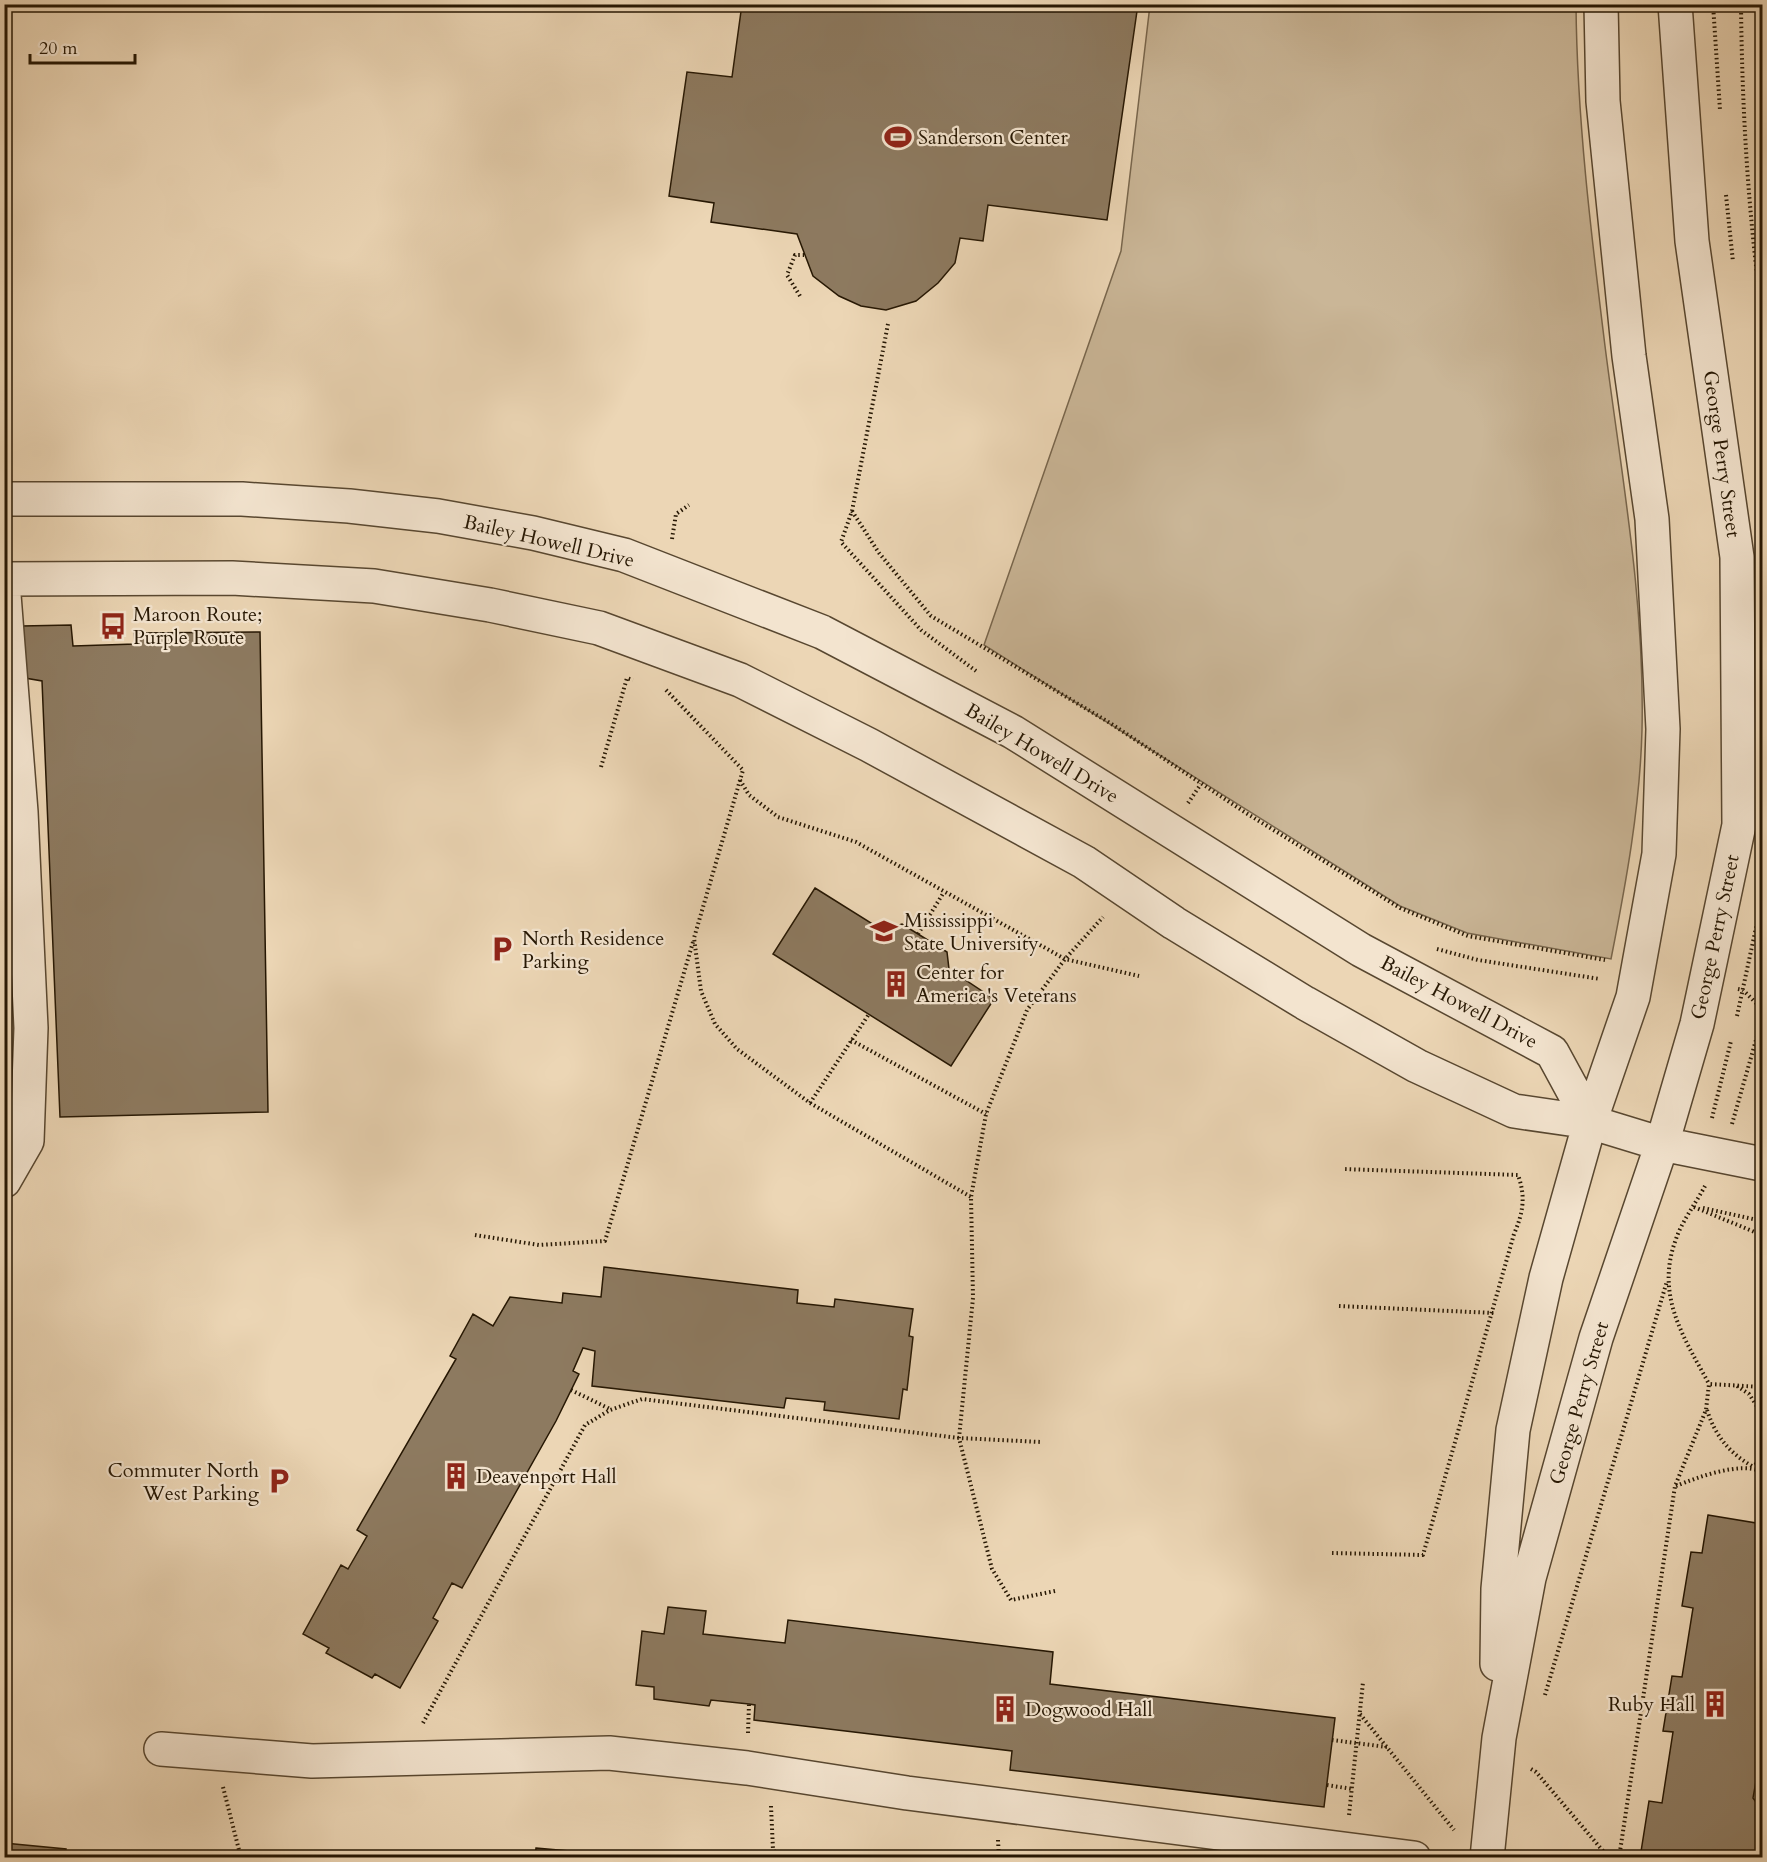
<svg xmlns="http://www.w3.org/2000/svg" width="1767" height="1862" font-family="Cardo,serif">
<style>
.green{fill:#cab697;stroke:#78664d;stroke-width:1.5}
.building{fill:#8d7a60;stroke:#261703;stroke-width:1.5}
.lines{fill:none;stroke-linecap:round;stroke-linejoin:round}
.minor-casing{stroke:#584730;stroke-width:36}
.path{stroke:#261703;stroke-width:4;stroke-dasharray:1.5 3;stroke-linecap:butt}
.minor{stroke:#f3e4cf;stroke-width:33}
.labels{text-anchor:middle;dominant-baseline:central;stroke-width:4.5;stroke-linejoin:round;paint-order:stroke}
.poi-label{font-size:20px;fill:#261703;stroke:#f3e4cf;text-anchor:start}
.street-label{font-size:20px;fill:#261703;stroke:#f3e4cf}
</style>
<rect width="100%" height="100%" fill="#ecd6b5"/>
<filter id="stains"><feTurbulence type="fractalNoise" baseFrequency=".00333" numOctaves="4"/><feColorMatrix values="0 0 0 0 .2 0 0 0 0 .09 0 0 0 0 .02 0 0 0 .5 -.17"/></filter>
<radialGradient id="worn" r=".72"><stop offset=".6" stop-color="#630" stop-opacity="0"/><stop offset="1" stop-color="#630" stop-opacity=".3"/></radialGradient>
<path class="green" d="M1150 5H1576C1577 118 1591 233 1605 346 1621 473 1645 600 1642 730 1640 807 1626 883 1611 959L1467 933 1400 906 984 645 1121 251Z"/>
<path class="building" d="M742 4H1138L1107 220 988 205 983 241 960 238 955 263 938 283 916 301 886 310 861 306 839 296 813 276 797 234 711 222 714 203 669 196 687 72 732 77Z
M71 625 73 646 135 644 134 633 260 632 268 1112 60 1117 42 681 25 678 22 626Z
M815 888 882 930 902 924 918 934 947 952 949 969 994 999 951 1066 773 954Z
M604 1267 798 1290 797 1303 834 1307 835 1299 913 1309 909 1336 913 1337 907 1390 903 1389 899 1419 824 1410 825 1402 786 1398 784 1408 592 1386 595 1351 583 1348 573 1371 579 1374 556 1421 462 1588 452 1583 433 1618 438 1621 400 1688 375 1674 372 1678 326 1653 329 1648 303 1634 341 1565 348 1569 367 1536 357 1530 456 1359 450 1356 473 1314 493 1326 510 1297 562 1303 563 1293 601 1297Z
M1708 1515 1762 1524V1747L1753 1798 1762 1810V1858H1640L1649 1801 1662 1803 1673 1732 1663 1731 1672 1676 1682 1677 1693 1608 1682 1606 1691 1552 1702 1553Z
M668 1607 706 1611 703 1634 785 1643 788 1620 1053 1652 1050 1684 1335 1718 1324 1807 1010 1770 1012 1751 754 1720 755 1705 749 1704 711 1700 709 1706 654 1699V1687L636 1685 642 1631 664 1634Z
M4 1843 66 1849 65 1858H4Z
M536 1848 603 1854V1858H535Z"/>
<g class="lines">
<defs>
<path id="minor" d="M4 499H242L349 506 438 516 533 533 624 555 822 632 1013 732 1361 950 1552 1052 1590 1122
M4 579 232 578 374 586 490 605 599 628 740 680 869 745 1084 862 1174 923 1305 1003 1417 1066 1514 1111 1590 1122 1662 1144 1762 1164
M4 595 21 812 31 1028 27 1141 4 1181
M1497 1664 1498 1589 1513 1430 1546 1278 1590 1122 1633 997 1659 854 1663 729 1652 519 1629 356 1603 101 1601 4
M161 1749 312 1761 609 1753 747 1768 907 1793 1414 1858
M1487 1858 1499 1738 1529 1578 1596 1338 1662 1144 1697 1024 1739 825 1737 557 1692 241 1675 4"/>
</defs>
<use href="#minor" class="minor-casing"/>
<path class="path" d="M1713 4 1720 110
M1741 4C1742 109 1748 211 1762 314
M1726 195 1733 262
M800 296 787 275 795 255H804
M888 324 852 511 841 542 921 630 976 671
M852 511 879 553 931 616 1110 723 1246 813 1400 908 1468 936 1605 960
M672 539 676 514 689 505
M666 690 743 770 694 938 701 991 715 1024 737 1049 810 1103 971 1197
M601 767 627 678 633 680
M740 780 749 795 778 817 856 842 1065 959 1139 976
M1188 803 1201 784
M918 934 944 892
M1437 949 1478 960 1600 979
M1738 989 1743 990 1762 1009
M1737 1016 1762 900
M851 1040 986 1114
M810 1103 869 1014
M1712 1118 1731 1041
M1732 1124 1762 1019
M1705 1186C1696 1203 1682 1221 1676 1239 1655 1295 1683 1336 1709 1384
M1694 1207 1762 1235
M1703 1208 1762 1221
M475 1235 539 1245 605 1241 693 942
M1339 1306 1494 1313
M1737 1386 1749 1394 1762 1414
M571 1390 610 1409
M1707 1410C1715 1435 1729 1453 1752 1466L1762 1461
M1676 1486C1698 1477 1741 1461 1762 1472
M1332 1553 1423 1555 1514 1234C1523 1213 1526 1197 1518 1175L1343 1169
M1055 1591 1011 1600 992 1569 959 1438 973 1298 971 1197 986 1114 1027 1010 1065 959 1103 917
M1545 1695 1667 1281
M1360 1714 1454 1830
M423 1723 585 1425 610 1410 642 1399 959 1438 1041 1442
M748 1733 749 1704
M1332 1740 1387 1747
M1531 1769 1536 1772 1609 1858
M1327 1785 1352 1789
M223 1787 241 1858
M771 1806 773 1850 782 1858
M1349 1815 1363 1682
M998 1840 999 1858
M1619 1858 1675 1486 1706 1410 1709 1384 1762 1387"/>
<use href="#minor" class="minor"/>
</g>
<defs>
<symbol id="stadium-bare" viewBox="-9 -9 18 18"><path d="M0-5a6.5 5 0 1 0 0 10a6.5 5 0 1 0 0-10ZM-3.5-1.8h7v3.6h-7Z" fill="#8f2418" stroke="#f3e4cf" stroke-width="2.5" paint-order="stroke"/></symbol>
<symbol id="bus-bare" viewBox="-9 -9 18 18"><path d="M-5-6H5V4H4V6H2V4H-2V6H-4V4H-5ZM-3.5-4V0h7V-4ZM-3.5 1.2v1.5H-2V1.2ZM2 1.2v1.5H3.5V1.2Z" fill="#8f2418" stroke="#f3e4cf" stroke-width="2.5" paint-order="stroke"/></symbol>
<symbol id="university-bare" viewBox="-9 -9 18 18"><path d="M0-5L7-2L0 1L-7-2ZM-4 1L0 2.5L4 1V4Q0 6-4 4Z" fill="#8f2418" stroke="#f3e4cf" stroke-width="2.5" paint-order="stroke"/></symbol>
<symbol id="parking-bare" viewBox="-9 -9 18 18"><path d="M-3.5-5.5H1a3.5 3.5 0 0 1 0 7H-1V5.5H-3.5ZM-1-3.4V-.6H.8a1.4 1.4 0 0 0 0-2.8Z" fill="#8f2418" stroke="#f3e4cf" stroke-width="2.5" paint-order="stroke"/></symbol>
<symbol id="building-bare" viewBox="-9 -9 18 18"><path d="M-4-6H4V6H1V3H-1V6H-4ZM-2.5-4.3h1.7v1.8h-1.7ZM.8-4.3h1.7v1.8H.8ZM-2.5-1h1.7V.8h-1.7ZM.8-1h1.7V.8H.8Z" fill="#8f2418" stroke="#f3e4cf" stroke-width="2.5" paint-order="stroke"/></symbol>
</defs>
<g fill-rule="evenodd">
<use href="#stadium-bare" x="879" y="118" width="38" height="38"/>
<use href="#bus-bare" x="94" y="607" width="38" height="38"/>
<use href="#university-bare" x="865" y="912" width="38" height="38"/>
<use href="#parking-bare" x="483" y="930" width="38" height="38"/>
<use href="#building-bare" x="877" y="965" width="38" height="38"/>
<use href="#building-bare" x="437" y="1457" width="38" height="38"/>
<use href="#parking-bare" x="260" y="1462" width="38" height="38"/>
<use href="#building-bare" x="1696" y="1685" width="38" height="38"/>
<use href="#building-bare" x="986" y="1690" width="38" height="38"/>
</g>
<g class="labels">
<g class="poi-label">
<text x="918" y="137">Sanderson Center</text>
<text x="133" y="614">Maroon Route;<tspan x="133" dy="23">Purple Route</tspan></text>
<text x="904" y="920">Mississippi<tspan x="904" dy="23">State University</tspan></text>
<text x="522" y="938">North Residence<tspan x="522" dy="23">Parking</tspan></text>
<text x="916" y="972">Center for<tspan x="916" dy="23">America's Veterans</tspan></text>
<text x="259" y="1470" text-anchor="end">Commuter North<tspan x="259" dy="23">West Parking</tspan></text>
<text x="476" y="1476">Deavenport Hall</text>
<text x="1695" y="1704" text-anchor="end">Ruby Hall</text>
<text x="1025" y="1709">Dogwood Hall</text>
</g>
<g class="street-label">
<text transform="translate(1722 454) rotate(82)">George Perry Street</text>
<text transform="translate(549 541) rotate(13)">Bailey Howell Drive</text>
<text transform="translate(1042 753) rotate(31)">Bailey Howell Drive</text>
<text transform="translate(1715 937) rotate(-78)">George Perry Street</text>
<text transform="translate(1459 1002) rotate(28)">Bailey Howell Drive</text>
<text transform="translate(1579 1403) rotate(-74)">George Perry Street</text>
</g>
</g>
<rect width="1767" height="1862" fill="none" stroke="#ecd6b5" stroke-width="24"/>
<rect x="6" y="6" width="1755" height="1850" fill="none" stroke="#261703" stroke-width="3"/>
<rect x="12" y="12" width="1743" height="1838" fill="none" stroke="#261703" stroke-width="1.5"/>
<path d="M30 54v9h105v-9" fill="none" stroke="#261703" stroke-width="3"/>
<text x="39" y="54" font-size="18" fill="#261703" stroke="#f3e4cf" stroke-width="4.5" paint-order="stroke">20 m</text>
<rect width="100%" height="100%" filter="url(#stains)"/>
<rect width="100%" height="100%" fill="url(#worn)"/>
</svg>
